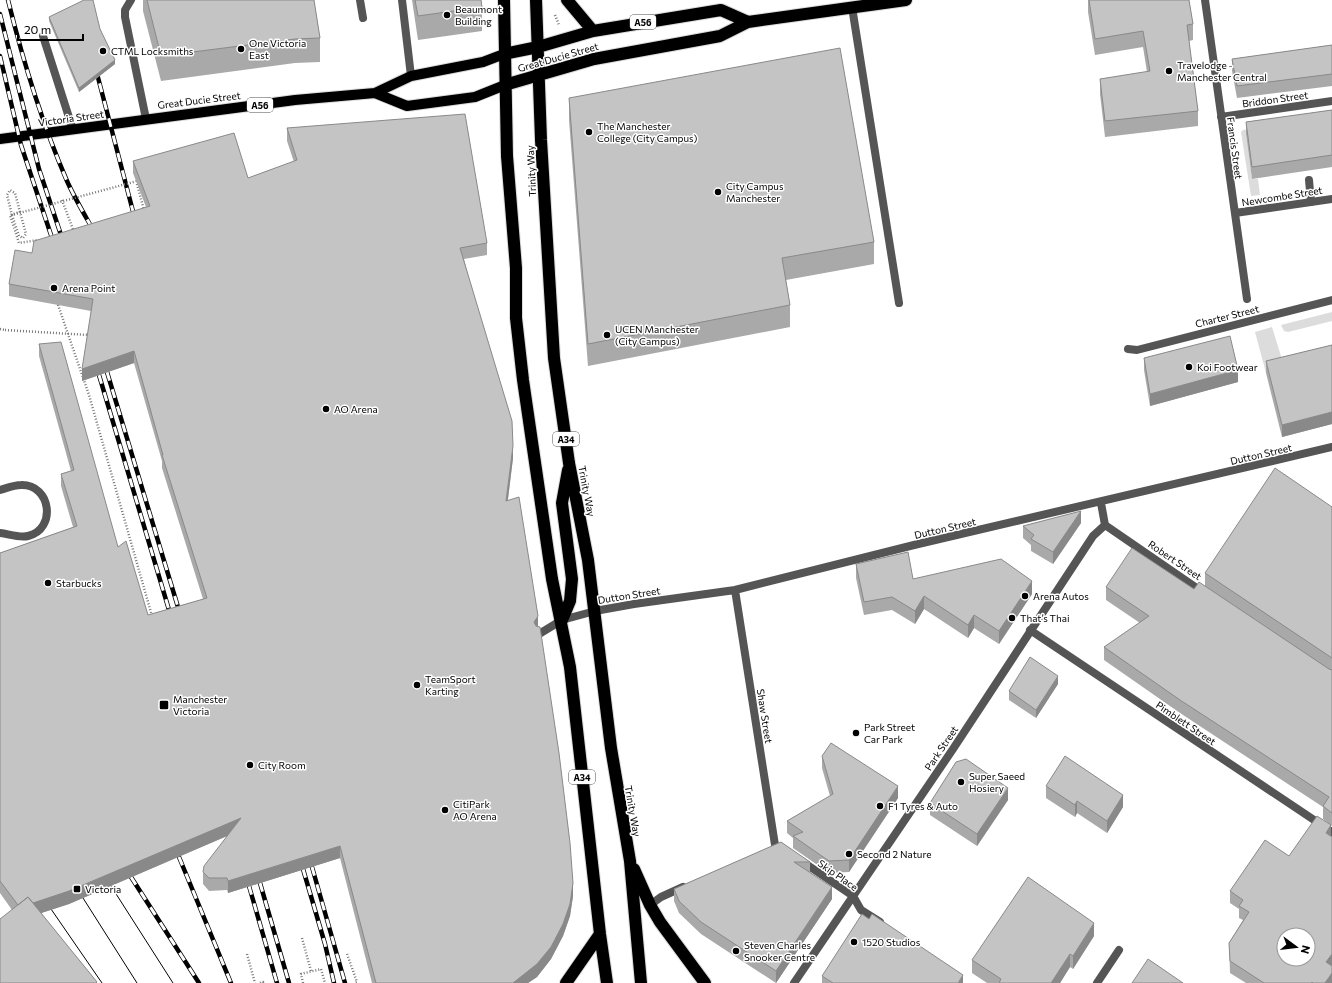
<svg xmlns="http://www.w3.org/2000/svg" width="1332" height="983" font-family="Commissioner,sans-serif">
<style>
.green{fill:#dcdcdc}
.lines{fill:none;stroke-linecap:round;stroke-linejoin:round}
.primary-casing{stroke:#dbdbdb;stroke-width:12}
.highway-casing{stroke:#dbdbdb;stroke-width:14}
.path{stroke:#777;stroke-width:2.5;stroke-dasharray:1 2;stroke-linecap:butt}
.lane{stroke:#555;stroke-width:8}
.street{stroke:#555;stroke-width:8}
.primary{stroke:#000;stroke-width:10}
.highway{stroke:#000;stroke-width:12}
.tram{stroke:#000;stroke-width:1}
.rail-casing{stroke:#000;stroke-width:4.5}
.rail{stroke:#fff;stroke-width:3;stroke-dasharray:9;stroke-linecap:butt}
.path-bridge{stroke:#777;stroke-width:2.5;stroke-dasharray:1 2;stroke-linecap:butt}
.wall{fill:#a9a9a9}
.shaded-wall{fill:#898989}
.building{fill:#c4c4c4;stroke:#898989;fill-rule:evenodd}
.poi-dot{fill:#000;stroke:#fff;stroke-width:1.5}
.labels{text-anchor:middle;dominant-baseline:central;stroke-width:3;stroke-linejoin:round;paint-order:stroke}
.shield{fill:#fff;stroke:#4c4c4c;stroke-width:1}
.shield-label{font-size:9px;font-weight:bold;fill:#000}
.poi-label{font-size:10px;fill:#000;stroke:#fff;text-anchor:start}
.street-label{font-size:10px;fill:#000;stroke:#fff}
</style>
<rect width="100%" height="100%" fill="#fff"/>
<path class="green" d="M1332 116 1246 134 1252 179H1258L1260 195 1251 196 1241 132 1243 130Z
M1332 312V321L1288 332 1284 331 1281 325Z
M1272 327 1285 369 1266 373 1255 332Z"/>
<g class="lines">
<defs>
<path id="primary" d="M375 93 407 106 475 97 505 85
M0 139 295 100 375 93 411 76 483 62 504 54"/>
<path id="highway" d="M504 0 507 156 516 268V318L523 380 552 579 570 667 600 934 607 983
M536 0 541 140 554 358 569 463 588 560 611 748 630 861 641 983
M567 0 593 31
M504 54 538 47 593 31 721 10 748 22
M505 85 594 59 720 36 748 22 906 0
M562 620 570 601 572 579 562 503 568 470
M634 869 650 905 660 922 705 983
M566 983 600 934"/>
</defs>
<use href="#primary" class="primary-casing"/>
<use href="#highway" class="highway-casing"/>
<path class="path" d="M555 15 559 25
M137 184 144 210
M62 200 74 232
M12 215 19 236 23 238 26 234 20 212 10 215 19 243 38 240V242
M57 302 89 395 152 616
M0 329 5 330
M302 938 311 971
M247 954 255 983
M347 954 357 982 354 983
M260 983 263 982V983
M303 983 301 974 321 969 325 983"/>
<path class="lane" d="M360 0 363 18
M852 7 899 303
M43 36 73 130
M1309 180 1311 202
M0 490C7 488 14 485 21 485 51 484 57 529 28 536 19 538 9 534 0 533
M539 634 562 620
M853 896 861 910 880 922"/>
<path class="street" d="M131 0 125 10V17L146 119
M402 0 411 76
M1205 0 1247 299
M1221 117 1332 101
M1235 213 1332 199
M1128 349 1137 350 1332 300
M1101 503 1105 525 1204 593
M735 590 775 845
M562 620 595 611 634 604 735 590 914 545 1332 447
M1030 630 1332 832
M803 862 853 896
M650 905 661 897 683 887
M794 983 953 749 1093 536 1105 525
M1097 983 1119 950"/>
<use href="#primary" class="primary"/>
<use href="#highway" class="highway"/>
<path class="tram" d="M111 886 173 983
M83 898 137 983
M51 909 102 983"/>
<defs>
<path id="rail" d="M8 0C23 61 42 123 67 181 75 199 86 217 96 235
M0 14 39 169 64 244
M0 56 21 145 55 247
M95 66 136 223
M107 372 181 617
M99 375 172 620
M179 857 231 983
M312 867 345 983
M303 869 325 944 334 983
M131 877 199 983
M260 883 289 983
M249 886 277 983"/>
</defs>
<use href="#rail" class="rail-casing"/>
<use href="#rail" class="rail"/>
<path class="path-bridge" d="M20 212 15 193 10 190 7 195 12 215 137 181
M5 330 89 335"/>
</g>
<path class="wall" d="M143 0H314L320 38V62L295 63 161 81 143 11Z
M412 0H481L482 7V31L418 40Z
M1088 0H1189L1193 24V40L1189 41 1198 111V126L1105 137 1100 94V79L1147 72 1143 47 1095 55 1088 12Z
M49 17 100 29 115 64 79 92 49 21Z
M1332 45V86L1237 98 1232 71V59Z
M569 98 874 242V264L786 280 790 305V327L588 366 569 120Z
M1332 110V167L1252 179 1246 134V122Z
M287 128 487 243V255L464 259 513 458 508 500 538 627 573 896 570 916 563 936 551 959 537 977 528 983H372L340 858 228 893 227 890 209 891 203 884V872L227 836 69 904 41 913 97 983 12 910 0 893V553L73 527 61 486V474L71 471 39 356V344L118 547 148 615 203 599 162 468V461L134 363 82 381 91 311 9 296V284L146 207 133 173V161L248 178 294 162 287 141Z
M1332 345V424L1282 437 1266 373V361Z
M1144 358 1238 382 1150 406 1144 370Z
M1332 507V826L1323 819V807L1180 713 1104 660V647L1140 623 1106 600V587L1194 589 1205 586V573Z
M1081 523 1053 564 1031 551V545L1023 538V526Z
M856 564 913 579 1032 594 999 644 974 628 968 638 924 609 915 624 892 610 864 615 856 578Z
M1058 684 1036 718 1009 700V691Z
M822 756 898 798 849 872 829 873 793 848V838L787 833V821L830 796 822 768Z
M1046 786 1123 807 1107 833 1077 813 1075 817 1046 798Z
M1008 800 977 846 930 815V803Z
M1331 836 1332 983H1246L1230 973 1229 943 1243 920 1239 918V909L1230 903V891L1289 856Z
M781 842 810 862V873L832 899 776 983 701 934 679 913 674 901V889Z
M1094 936 1073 969 1070 967 1060 983H987L972 973V960Z
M822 976 963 983H822Z"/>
<path class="shaded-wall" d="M115 60V64L79 92V88Z
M134 351V363L82 381V369Z
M1238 370V382L1150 406V394Z
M1332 412V424L1282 437V425Z
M513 446V458L506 513V501Z
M1081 511V523L1053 564V552Z
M1032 581V594L999 644V631Z
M924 596V609L915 624V611Z
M974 615V628L968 638V625Z
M538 616V628L534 635V622Z
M1058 676V684L1036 718V710Z
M898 786V798L849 872V860Z
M1008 788V800L977 846V834Z
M1123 795V807L1107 833V821Z
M1077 801V813L1075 817V805Z
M241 818V830L69 904 20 920V908Z
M1331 825V837L1326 833Z
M340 846V858L228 893V881Z
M573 883V896L570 916 563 936 551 959 537 977 528 983H513Z
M832 887V899L776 983V971Z
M1094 923V936L1073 969V956Z
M1070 954V967L1060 983H1051Z
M1332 954V966L1326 962Z
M1332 973V983H1325Z
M963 975V983H958Z"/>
<path class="building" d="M84 0H93L100 29 115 60 79 88 49 17Z
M147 0H314L320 38 295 39 161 56Z
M415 0H481L482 7 418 16Z
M1089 0H1189L1193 24 1187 25 1198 111 1105 121 1100 79 1150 71 1143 31 1095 39Z
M1332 45V74L1237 86 1232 59Z
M840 48 874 242 782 258 790 305 588 344 569 98Z
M1332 110V155L1252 167 1246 122Z
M465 114 487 243 460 248 512 421 513 446 506 501 519 497 538 616 534 622 536 626 540 627 559 753 570 843 573 883 570 904 563 924 551 947 537 964 513 983H376L340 846 228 881 227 878H209L203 872 204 866 241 818 69 891 33 903 28 897 18 905 0 881V553L77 526 61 474 74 470 39 344 61 342 118 547 126 541 148 615 207 598 162 455H163L134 351 82 369 93 299 9 284 15 250 32 253 34 241 150 206 133 161 234 133 248 178 297 160 287 128Z
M1230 336 1238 370 1150 394 1144 358Z
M1332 345V412L1282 425 1266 361Z
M1275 468 1332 507V658L1205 573Z
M1081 511 1053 552 1031 539 1034 535 1023 526Z
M1132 548 1194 589 1199 582 1329 669 1332 670V813L1323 806 1329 797 1180 700 1104 647 1149 616 1106 587Z
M908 552 913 579 1001 559 1032 581 999 631 974 615 968 625 924 596 915 611 892 597 864 602 856 564Z
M1030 657 1058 676 1036 710 1009 691Z
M831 743 898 786 849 860 829 861 793 836 803 832 787 821 833 794 822 756Z
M1065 756 1123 795 1107 821 1077 801 1075 805 1046 786Z
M966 759 1008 788 977 834 930 803 956 762Z
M1317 816 1331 825 1326 833 1332 837V954L1326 962 1332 966V973L1325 983H1313L1312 982V983H1264L1230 961 1229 943 1249 912 1239 906 1243 900 1230 891 1265 840 1289 856ZM1284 935H1308V959H1284Z
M781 842 810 862H794L832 887 776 971 701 922 679 901 674 889Z
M1028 877 1094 923 1073 956 1070 954 1051 983H999L1001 979 972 960Z
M28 897 97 982 96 983H0V919Z
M862 914 869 919 872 914 963 975 958 983H833L822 976Z
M1148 959 1183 983H1132Z"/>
<g class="poi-dot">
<circle cx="447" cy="15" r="4"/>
<circle cx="241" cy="49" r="4"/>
<circle cx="103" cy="51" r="4"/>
<circle cx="1169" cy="71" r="4"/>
<circle cx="589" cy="132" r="4"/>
<circle cx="718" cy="192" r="4"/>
<circle cx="54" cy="288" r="4"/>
<circle cx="607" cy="335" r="4"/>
<circle cx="1189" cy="367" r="4"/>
<circle cx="326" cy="409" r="4"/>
<circle cx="48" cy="583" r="4"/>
<circle cx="1025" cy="596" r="4"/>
<circle cx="1012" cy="618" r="4"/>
<circle cx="417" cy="685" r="4"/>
<rect x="159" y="700" width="10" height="10" rx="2"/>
<circle cx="856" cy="733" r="4"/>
<circle cx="250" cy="765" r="4"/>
<circle cx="961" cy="782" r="4"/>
<circle cx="880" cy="806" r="4"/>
<circle cx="445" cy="810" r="4"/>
<circle cx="849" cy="854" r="4"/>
<rect x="73" y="885" width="8" height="8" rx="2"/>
<circle cx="854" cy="942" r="4"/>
<circle cx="736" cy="951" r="4"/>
</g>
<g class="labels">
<g class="shield">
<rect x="630" y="15" width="26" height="14" rx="3"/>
<rect x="247" y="98" width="26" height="14" rx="3"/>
<rect x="553" y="432" width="26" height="14" rx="3"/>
<rect x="569" y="770" width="26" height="14" rx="3"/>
</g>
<g class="shield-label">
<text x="643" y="22">A56</text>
<text x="260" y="105">A56</text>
<text x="566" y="439">A34</text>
<text x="582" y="777">A34</text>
</g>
<g class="poi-label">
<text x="455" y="9">Beaumont<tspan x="455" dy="12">Building</tspan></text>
<text x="249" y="43">One Victoria<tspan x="249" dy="12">East</tspan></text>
<text x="111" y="51">CTML Locksmiths</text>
<text x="1177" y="65">Travelodge -<tspan x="1177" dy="12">Manchester Central</tspan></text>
<text x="597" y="126">The Manchester<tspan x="597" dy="12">College (City Campus)</tspan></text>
<text x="726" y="186">City Campus<tspan x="726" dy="12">Manchester</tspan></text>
<text x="62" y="288">Arena Point</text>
<text x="615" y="329">UCEN Manchester<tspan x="615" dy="12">(City Campus)</tspan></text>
<text x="1197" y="367">Koi Footwear</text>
<text x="334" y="409">AO Arena</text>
<text x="56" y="583">Starbucks</text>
<text x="1033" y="596">Arena Autos</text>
<text x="1020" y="618">That’s Thai</text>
<text x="425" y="679">TeamSport<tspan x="425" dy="12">Karting</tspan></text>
<text x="173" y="699">Manchester<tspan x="173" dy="12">Victoria</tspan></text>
<text x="864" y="727">Park Street<tspan x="864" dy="12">Car Park</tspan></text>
<text x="258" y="765">City Room</text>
<text x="969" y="776">Super Saeed<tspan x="969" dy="12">Hosiery</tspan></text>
<text x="453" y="804">CitiPark<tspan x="453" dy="12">AO Arena</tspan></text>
<text x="888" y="806">F1 Tyres &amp; Auto</text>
<text x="857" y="854">Second 2 Nature</text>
<text x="85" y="889">Victoria</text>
<text x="862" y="942">1520 Studios</text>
<text x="744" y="945">Steven Charles<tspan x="744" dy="12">Snooker Centre</tspan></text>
</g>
<g class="street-label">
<text transform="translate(558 57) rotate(-16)">Great Ducie Street</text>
<text transform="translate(1275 99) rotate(-8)">Briddon Street</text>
<text transform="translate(199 100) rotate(-7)">Great Ducie Street</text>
<text transform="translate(71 118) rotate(-8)">Victoria Street</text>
<text transform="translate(1235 148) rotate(82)">Francis Street</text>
<text transform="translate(531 171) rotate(-93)">Trinity Way</text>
<text transform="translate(1282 196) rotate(-9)">Newcombe Street</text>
<text transform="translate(1227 316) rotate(-14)">Charter Street</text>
<text transform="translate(1261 454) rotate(-13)">Dutton Street</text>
<text transform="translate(587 491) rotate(79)">Trinity Way</text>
<text transform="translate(945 528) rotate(-13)">Dutton Street</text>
<text transform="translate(1175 560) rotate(34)">Robert Street</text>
<text transform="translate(629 595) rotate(-9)">Dutton Street</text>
<text transform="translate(765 716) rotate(81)">Shaw Street</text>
<text transform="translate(1186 723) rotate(34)">Pimblett Street</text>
<text transform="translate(941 748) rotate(-56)">Park Street</text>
<text transform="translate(633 811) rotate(80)">Trinity Way</text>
<text transform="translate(838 875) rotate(35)">Skip Place</text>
</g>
</g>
<g transform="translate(1296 947) rotate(105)"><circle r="19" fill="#ffffff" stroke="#999999"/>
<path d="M0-3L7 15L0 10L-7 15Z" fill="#000000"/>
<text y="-6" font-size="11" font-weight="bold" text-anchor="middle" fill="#000000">N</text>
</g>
<path d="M18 34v6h65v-6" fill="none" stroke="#000000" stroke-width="2"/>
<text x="24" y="34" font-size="12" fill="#000000" stroke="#ffffff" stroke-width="3" paint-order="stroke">20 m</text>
</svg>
